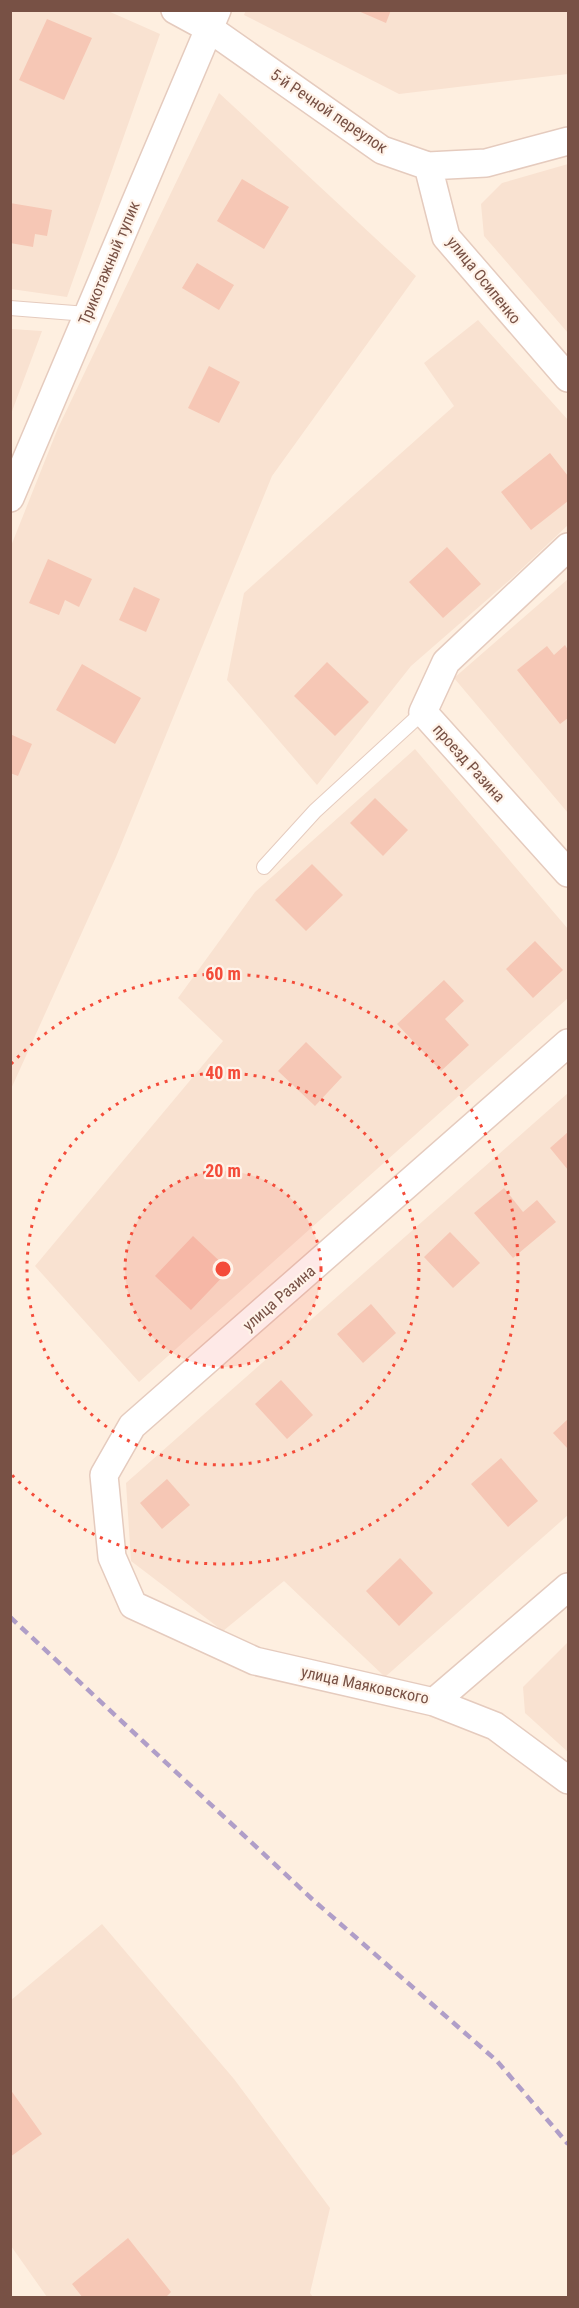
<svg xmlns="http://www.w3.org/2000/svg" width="579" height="2308" font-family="'Roboto Condensed',sans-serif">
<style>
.residential{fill:#f9e2d1}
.building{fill:#f6c7b5}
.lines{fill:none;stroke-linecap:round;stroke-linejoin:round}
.service-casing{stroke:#e5cbbe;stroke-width:16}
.minor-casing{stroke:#e5cbbe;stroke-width:30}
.service{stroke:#fff;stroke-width:14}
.minor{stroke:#fff;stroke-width:27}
.rail{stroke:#b09ec8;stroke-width:4.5;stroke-dasharray:9 6;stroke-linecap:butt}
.ring{fill:none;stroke:#f44b39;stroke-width:3;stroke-dasharray:3 6}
.labels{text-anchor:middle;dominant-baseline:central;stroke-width:4.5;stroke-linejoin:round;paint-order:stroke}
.street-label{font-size:16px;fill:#785145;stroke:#fff3e9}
.centre{fill:#f44b39;stroke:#fff3e9;stroke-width:3}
.ring-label{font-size:18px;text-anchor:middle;font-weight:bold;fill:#f44b39;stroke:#fff3e9;stroke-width:4.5;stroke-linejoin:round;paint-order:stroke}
</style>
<rect width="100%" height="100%" fill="#feefe0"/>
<path class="residential" d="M246 10 568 11V74L399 94 244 15Z
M11 11H108L160 34 67 297 11 289Z
M219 93 416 276 272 476 116 857 11 1089V546L58 428Z
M568 164V333L484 236 481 204 502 183Z
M478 320 568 420V525L512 578 411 666 317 785 227 680 244 593 454 406 424 363Z
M11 329 42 331 11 414 10 329Z
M568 579V813L454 678Z
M415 749 568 929V998L139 1382 35 1266 223 1041 178 998 255 892Z
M568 1093V1515L385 1677 284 1581 223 1631 131 1561 126 1483Z
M568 1642V1752L525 1713 523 1687Z
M102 1924 234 2079 330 2208 310 2293 313 2297H47L11 2246 10 2001Z"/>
<path class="building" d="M356 10H391L386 23Z
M47 19 92 38 64 100 19 80Z
M242 179 289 207 264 249 217 221Z
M10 203 52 210 47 236 35 234 33 247 10 243Z
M197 263 234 285 219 310 182 288Z
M209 366 240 382 219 423 188 408Z
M550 453 568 476V501L531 530 501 492Z
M447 547 481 584 443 618 409 582Z
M48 559 92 579 79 607 65 600 59 615 29 603Z
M134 587 160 599 146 632 119 620Z
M565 645 568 650V718L560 724 517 670 547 646 554 655Z
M327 662 369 702 335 736 294 696Z
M82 664 141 698 115 744 56 710Z
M10 734 32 744 18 776 10 773Z
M375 798 408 830 383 856 350 823Z
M312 864 343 895 306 931 275 900Z
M535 941 563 970 533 998 506 969Z
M444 980 464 1001 445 1019 469 1045 441 1071 397 1024Z
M306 1042 342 1077 315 1106 278 1071Z
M568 1132V1170L550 1148Z
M504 1188 523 1212 537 1200 556 1222 513 1258 474 1213Z
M450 1232 480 1263 453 1288 424 1257Z
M193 1236 229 1270 191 1310 155 1276Z
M371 1304 396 1333 363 1363 337 1334Z
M281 1380 313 1415 287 1439 255 1404Z
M568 1419V1449L553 1433Z
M501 1458 538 1501 508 1527 471 1484Z
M167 1479 190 1505 162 1529 140 1503Z
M400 1558 433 1593 399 1626 366 1591Z
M10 2089 42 2134 10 2157Z
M128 2238 171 2292 165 2298H83L72 2284Z"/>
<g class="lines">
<defs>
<path id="service" d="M10 308 87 314
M264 867 315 811 423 712"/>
<path id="minor" d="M175 10 210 29 382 150 428 166 486 163 568 141
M428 166 446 237 568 378
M10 498 217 10
M568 547 446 662 423 712 568 873
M568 1043 132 1426 104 1475 112 1557 133 1605 255 1661 434 1702 568 1587
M434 1702 495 1726 568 1780"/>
</defs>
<use href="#service" class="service-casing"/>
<use href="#minor" class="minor-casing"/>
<use href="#service" class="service"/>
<use href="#minor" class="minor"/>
<path class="rail" d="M10 1617 312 1899 497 2061 568 2144"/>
</g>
<circle cx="223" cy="1269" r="98" fill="#f44b39" fill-opacity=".12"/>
<g class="ring">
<circle cx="223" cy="1269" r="98"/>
<circle cx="223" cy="1269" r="196"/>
<path d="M11 1064A295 295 0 1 1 11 1474"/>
</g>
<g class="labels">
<g class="street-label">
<text transform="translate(329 111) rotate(34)">5-й Речной переулок</text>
<text transform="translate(109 263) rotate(-67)">Трикотажный тупик</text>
<text transform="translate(484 280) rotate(51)">улица Осипенко</text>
<text transform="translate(469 763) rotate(48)">проезд Разина</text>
<text transform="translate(279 1298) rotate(-41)">улица Разина</text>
<text transform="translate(365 1685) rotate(12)">улица Маяковского</text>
</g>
</g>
<circle cx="223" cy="1269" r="9" class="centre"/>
<g class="ring-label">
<text x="223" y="980">60 m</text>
<text x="223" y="1079">40 m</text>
<text x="223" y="1177">20 m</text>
</g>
<rect width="579" height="2308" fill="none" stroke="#785145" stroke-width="24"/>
</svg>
